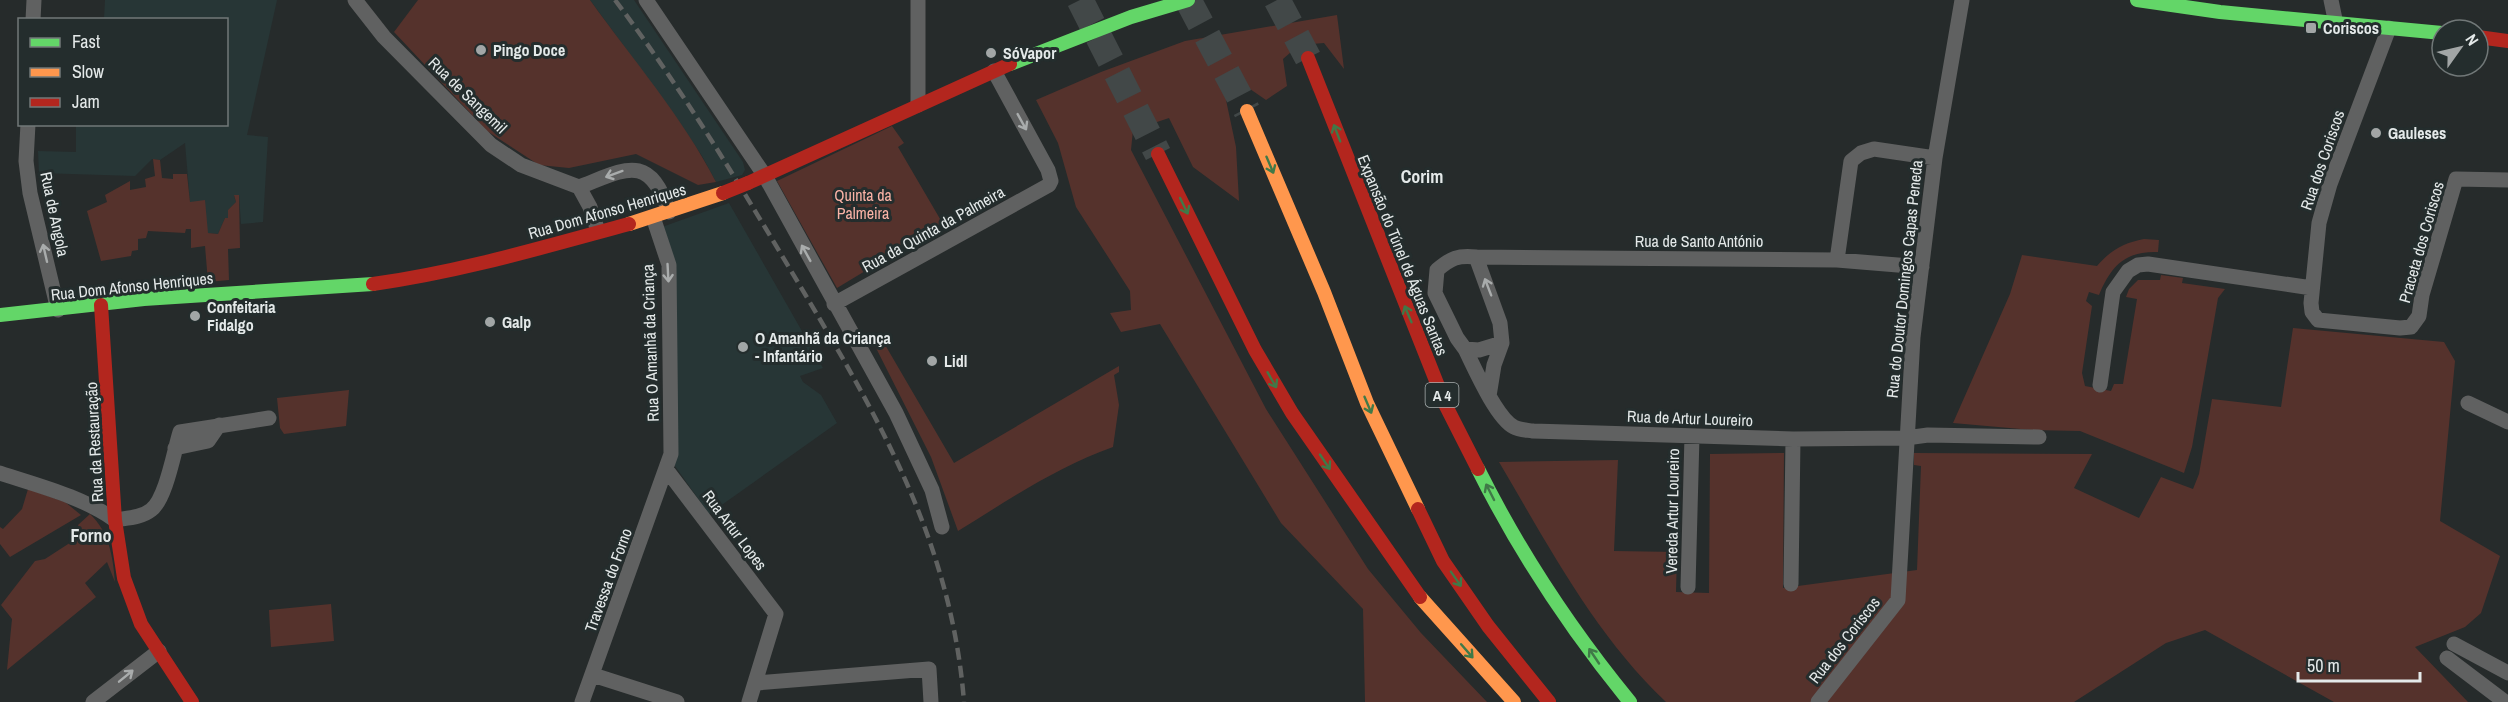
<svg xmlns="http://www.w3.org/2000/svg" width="2508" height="702" font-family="'Archivo Narrow',sans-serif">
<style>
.built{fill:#273636}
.green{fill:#55322c}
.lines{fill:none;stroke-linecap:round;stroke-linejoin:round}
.highway-tunnel{stroke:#424848;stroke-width:27;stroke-dasharray:27 14;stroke-linecap:butt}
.street{stroke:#606161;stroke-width:15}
.fast{stroke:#63d668;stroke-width:14}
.slow{stroke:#ff974d;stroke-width:14}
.jam{stroke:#b3261e;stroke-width:14}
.rail{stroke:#606261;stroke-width:4.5;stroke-dasharray:12 6;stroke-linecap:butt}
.jam-bridge{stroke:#b3261e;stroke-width:14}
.oneway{stroke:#a9acac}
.oneway2{stroke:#407948}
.poi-dot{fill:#a2a6a6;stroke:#242d2d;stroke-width:2}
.labels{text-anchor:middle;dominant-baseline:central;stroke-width:6;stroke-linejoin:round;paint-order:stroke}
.shield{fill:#242d2d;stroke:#aab1b1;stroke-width:1.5}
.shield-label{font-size:15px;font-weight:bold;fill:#e4e9e9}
.poi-label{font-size:16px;font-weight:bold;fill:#e4e9e9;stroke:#242d2d;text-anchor:start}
.street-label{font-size:16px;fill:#e4e9e9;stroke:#242d2d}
.park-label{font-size:16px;fill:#fbb3a6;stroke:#242d2d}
.neighbourhood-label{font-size:18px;font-weight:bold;fill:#e4e9e9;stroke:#242d2d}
</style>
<rect width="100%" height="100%" fill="#262b2b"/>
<path class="built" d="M105 0H277L247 135 268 137 263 222 241 224 239 195 234 196 236 202 228 210V218H225L218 234 208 233 190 202 185 143 160 160 152 159 135 176 39 173 38 151 76 152V125L226 124V20L104 19Z
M590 0H634L743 162 745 170 742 175 716 182 702 156 676 117Z
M729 203 823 368 800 376 803 382 821 395 837 423 709 514 675 466 674 419 662 227Z"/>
<path class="green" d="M418 0H590C633 60 682 116 716 182L698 185 636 154 569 168 539 165 487 131 394 32Z
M1337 15 1344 69 1324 43 1299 45 1283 59 1287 86 1266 100 1250 89 1240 88 1226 100 1236 147 1239 201 1193 167 1169 118 1133 130 1131 150 1266 409 1368 569 1421 633 1487 702H1365L1363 609 1281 523 1160 324 1121 332 1110 313 1131 310 1130 291 1076 207 1058 143 1036 100 1101 72 1185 41Z
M892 126 904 143 898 147 943 224 837 288 777 181Z
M153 159 160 160 162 178 173 179V174H187L190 202 205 200 208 233 218 234 225 218H228V210L236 202 234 195H239L240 248 228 249 229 280 208 282 205 246 191 248V229H186L185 233 148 231 146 238 138 239V250L132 251 131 256 101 261 87 211 107 202 105 195 130 181V190L146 187 145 179 155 176Z
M2144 239 2159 240 2158 252C2125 251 2111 266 2099 295L2089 292 2086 301 2092 306 2082 373 2085 386 2111 391 2114 384H2123L2137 299 2126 297 2129 289 2138 280H2160L2161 275 2183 278 2182 283 2225 289 2218 298 2192 447 2184 473 2080 431 2032 430 1953 423 2010 294 2022 255 2097 266C2111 250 2123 243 2144 239Z
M2293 328 2444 342 2455 361 2440 521 2500 556 2481 613 2465 627 2415 647 2468 702H2334L2205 630 2166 643 2074 702H1666C1595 635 1548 545 1499 462L1618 460 1614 551 1677 552 1676 592 1709 593 1710 454 1784 453 1783 588 1917 570 1921 466 1914 465V453L2092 454 2074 488 2139 518 2161 477 2193 489 2199 474 2212 399 2281 407Z
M884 343 954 463 1119 366V372L1114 375 1119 405 1113 447C1055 468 1010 499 958 531L931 457 875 346Z
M349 390 346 426 284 434 280 428 277 398Z
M28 489 65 502 81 515 10 557 0 544V527L3 529 22 509Z
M90 514C109 532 113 556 115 582L107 562 85 583 96 597 7 670 12 619 1 605 35 561 45 559 82 535 78 525Z
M331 604 334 641 271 647 269 610Z"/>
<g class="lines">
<path class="highway-tunnel" d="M1080 0 1158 154
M1188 0 1247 111
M1277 0 1308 58"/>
<path class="street" d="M355 0 384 37 491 145 521 165 579 187 590 207 598 231
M646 0 765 176 896 413 932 490 942 527
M918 0V105
M2331 0 2336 24
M33 20 34 0
M2389 28 2330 184 2319 223 2311 303 2312 312 2318 320 2400 328 2411 327 2419 316 2422 295 2456 179 2508 180
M28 124 26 161 30 193 58 310
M579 187C626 169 649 152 669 212
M1476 257 1837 260 1922 267
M1837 260 1851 161 1861 153 1874 149 1935 158
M834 304 1049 185 1051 181 1048 170 994 71
M1465 349C1474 367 1496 418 1514 427 1519 430 1527 430 1533 431L1793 439 1906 438 1928 435 2039 437
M2100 385 2113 292 2128 271 2138 265 2148 264 2312 288
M1489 396 1494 365 1502 343 1500 323 1476 257C1458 255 1451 258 1437 270L1435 293 1457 338 1465 349 1479 350 1502 343
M2468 403 2508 422
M175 448 208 441 219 425
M666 469 776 614 749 702
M0 473C39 486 81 496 115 520 127 518 141 518 151 510 166 499 174 451 180 432L269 418
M1791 584 1793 439
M1688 587 1692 436
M2454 644 2508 673
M2447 658 2505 702
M593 675 677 702
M756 683 929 669 931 702
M93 702 159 651
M582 702 671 454 669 265 653 217
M1818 702 1898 600 1913 337 1935 158 1962 0"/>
<path class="fast" d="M2137 0 2220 12 2442 33
M1010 64 1131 17 1188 0
M0 315 144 299 373 284
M1478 469C1519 551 1571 630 1630 702"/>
<path class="slow" d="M1247 111 1324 292 1367 403 1418 509
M629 224 723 193
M1420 597 1514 702"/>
<path class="jam" d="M2478 37 2508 41
M1308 58 1446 406 1478 469
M1158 154 1255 350 1292 413 1420 597
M748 183 1010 64
M373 284C460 272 544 247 629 224
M101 305 115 520 124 578 141 624 192 702
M1418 509 1443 561 1488 626 1549 702"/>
<path class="rail" d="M615 0C680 86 735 177 790 269 873 408 951 536 964 702"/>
<path class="jam-bridge" d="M723 193 748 183"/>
</g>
<defs><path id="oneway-shaft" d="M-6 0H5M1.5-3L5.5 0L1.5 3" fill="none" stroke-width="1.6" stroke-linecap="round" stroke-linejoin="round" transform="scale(1.5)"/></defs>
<g class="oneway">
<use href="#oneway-shaft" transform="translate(1022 122) rotate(61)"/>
<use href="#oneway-shaft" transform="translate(614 174) rotate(160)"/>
<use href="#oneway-shaft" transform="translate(45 253) rotate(-103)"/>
<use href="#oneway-shaft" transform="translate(806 253) rotate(-119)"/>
<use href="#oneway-shaft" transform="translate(668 273) rotate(87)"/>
<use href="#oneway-shaft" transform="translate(1488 287) rotate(-111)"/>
<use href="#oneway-shaft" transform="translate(126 676) rotate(-39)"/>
</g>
<g class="oneway2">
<use href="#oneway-shaft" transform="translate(1337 133) rotate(-111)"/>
<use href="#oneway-shaft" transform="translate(1270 165) rotate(67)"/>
<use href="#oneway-shaft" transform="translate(1184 206) rotate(64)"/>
<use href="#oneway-shaft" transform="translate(1408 314) rotate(-113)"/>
<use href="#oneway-shaft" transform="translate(1272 380) rotate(60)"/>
<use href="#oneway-shaft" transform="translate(1368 405) rotate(67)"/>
<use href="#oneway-shaft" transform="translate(1325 462) rotate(56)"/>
<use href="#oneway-shaft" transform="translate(1490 492) rotate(-117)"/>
<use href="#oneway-shaft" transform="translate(1456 579) rotate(55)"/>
<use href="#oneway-shaft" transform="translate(1467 651) rotate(49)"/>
<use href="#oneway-shaft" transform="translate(1594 656) rotate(-124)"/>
</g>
<g class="poi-dot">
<rect x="2305" y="22" width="12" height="12" rx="3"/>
<circle cx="481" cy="50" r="6"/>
<circle cx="991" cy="53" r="6"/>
<circle cx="2376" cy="133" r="6"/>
<circle cx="195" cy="316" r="6"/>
<circle cx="490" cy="322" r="6"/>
<circle cx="743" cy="347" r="6"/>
<circle cx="932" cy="361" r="6"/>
</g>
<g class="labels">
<rect class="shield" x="1425.5" y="383" width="33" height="24" rx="4.5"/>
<g class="shield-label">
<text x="1442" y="395">A 4</text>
</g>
<g class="poi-label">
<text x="2323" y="28">Coriscos</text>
<text x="493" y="50">Pingo Doce</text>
<text x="1003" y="53">SóVapor</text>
<text x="2388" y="133">Gauleses</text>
<text x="207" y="307">Confeitaria<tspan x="207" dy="18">Fidalgo</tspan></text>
<text x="502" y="322">Galp</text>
<text x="755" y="338">O Amanhã da Criança<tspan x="755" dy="18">- Infantário</tspan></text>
<text x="944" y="361">Lidl</text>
</g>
<g class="street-label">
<text transform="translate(468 95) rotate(44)">Rua de Sangemil</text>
<text transform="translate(2322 160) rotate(-71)">Rua dos Coriscos</text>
<text transform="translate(607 211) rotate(-16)">Rua Dom Afonso Henriques</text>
<text transform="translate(55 214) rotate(78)">Rua de Angola</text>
<text transform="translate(933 229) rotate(-29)">Rua da Quinta da Palmeira</text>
<text x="1699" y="241">Rua de Santo António</text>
<text transform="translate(2421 242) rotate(-74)">Praceta dos Coriscos</text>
<text transform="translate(1403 255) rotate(68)">Expansão do Túnel de Águas Santas</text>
<text transform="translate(1904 279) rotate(-84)">Rua do Doutor Domingos Capas Peneda</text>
<text transform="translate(132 286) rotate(-6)">Rua Dom Afonso Henriques</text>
<text transform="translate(650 343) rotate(-92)">Rua O Amanhã da Criança</text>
<text transform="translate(1690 418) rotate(2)">Rua de Artur Loureiro</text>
<text transform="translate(94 442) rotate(-93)">Rua da Restauração</text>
<text transform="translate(1672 511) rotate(-89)">Vereda Artur Loureiro</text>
<text transform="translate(735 530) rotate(53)">Rua Artur Lopes</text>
<text transform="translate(608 580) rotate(-70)">Travessa do Forno</text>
<text transform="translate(1844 640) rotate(-52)">Rua dos Coriscos</text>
</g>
<g class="park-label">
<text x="863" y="195">Quinta da<tspan x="863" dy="18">Palmeira</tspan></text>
</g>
<g class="neighbourhood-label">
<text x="1422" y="176">Corim</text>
<text x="91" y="535">Forno</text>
</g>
</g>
<rect x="18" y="18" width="210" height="108" fill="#242d2d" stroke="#717878" stroke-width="1.5"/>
<rect x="30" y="38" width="30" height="9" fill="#63d668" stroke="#717878" stroke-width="1.5"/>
<text x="72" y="48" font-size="18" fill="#e4e9e9">Fast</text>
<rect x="30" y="68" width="30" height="9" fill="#ff974d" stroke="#717878" stroke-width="1.5"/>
<text x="72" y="78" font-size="18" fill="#e4e9e9">Slow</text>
<rect x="30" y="98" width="30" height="9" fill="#b3261e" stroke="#717878" stroke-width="1.5"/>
<text x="72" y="108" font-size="18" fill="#e4e9e9">Jam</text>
<g transform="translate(2460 48) rotate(56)"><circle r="28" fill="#242d2d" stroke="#717878" stroke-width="1.5"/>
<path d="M0-4.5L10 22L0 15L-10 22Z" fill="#a2a6a6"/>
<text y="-9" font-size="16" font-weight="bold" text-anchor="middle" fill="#e4e9e9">N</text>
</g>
<path d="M2298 672v9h122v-9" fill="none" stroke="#e4e9e9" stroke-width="3"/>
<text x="2307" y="672" font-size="18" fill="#e4e9e9" stroke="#242d2d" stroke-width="4.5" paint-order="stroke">50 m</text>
</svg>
